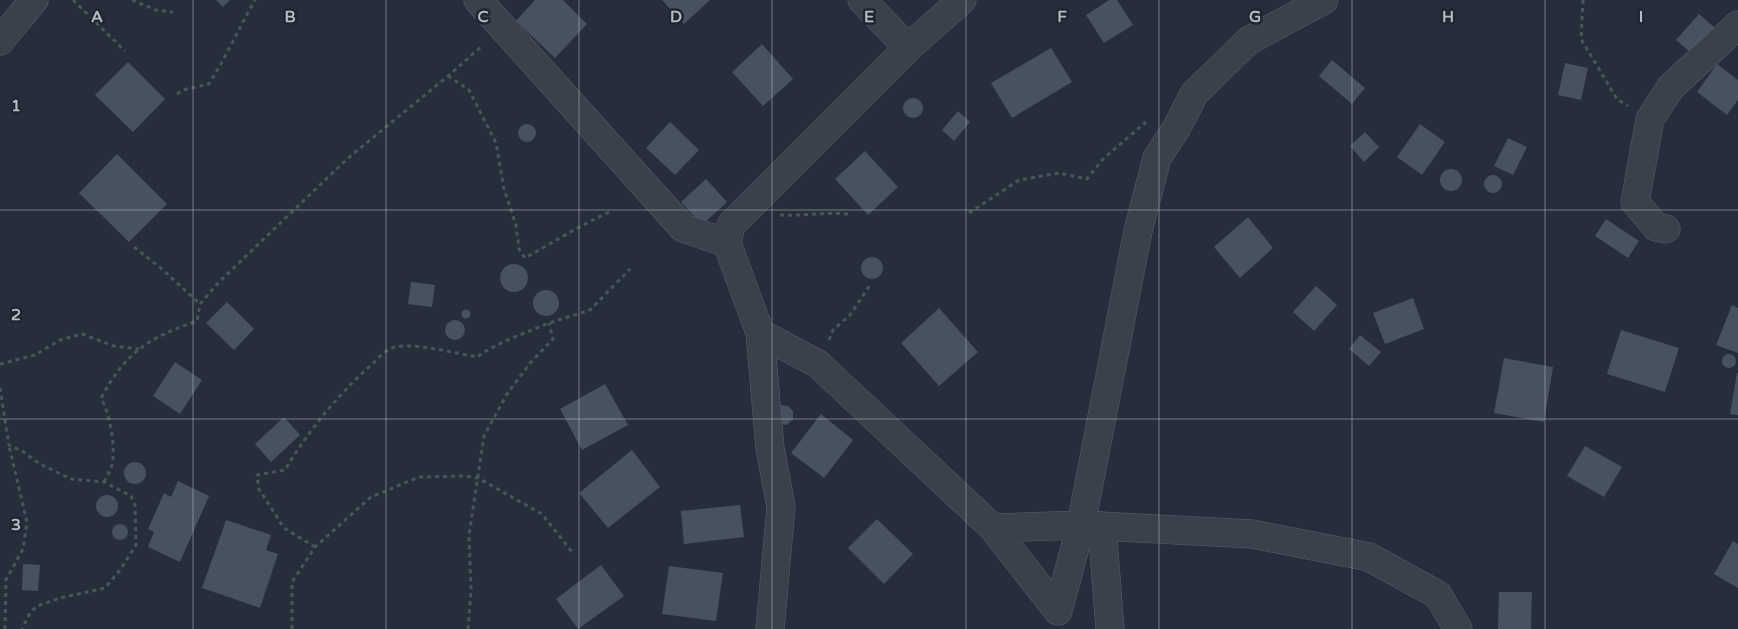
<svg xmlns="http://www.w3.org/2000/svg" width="1738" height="629" font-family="'Varela Round',sans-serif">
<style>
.building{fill:#485160}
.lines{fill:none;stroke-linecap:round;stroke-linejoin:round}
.minor-casing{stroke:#585e6a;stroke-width:29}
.path{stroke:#46565a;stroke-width:3;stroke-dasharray:4 4;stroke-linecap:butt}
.minor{stroke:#3a404c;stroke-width:28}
.grid{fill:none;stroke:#b6bbc7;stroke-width:1;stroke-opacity:0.55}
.grid-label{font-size:16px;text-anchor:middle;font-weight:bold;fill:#b6bbc7;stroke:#1f2531;stroke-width:5;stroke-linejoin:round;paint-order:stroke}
</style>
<rect width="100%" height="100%" fill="#262e3b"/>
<path class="building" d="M216 0H230L223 7Z
M535 0H563L587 24 555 58 516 21Z
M662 0H710L684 24Z
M1109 0H1117L1133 25 1104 43 1086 15Z
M1699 14 1715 28 1692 54 1676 40Z
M762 44 793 79 763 106 732 72Z
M1051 48 1072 82 1012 118 991 83Z
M1332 60 1365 88 1352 104 1319 76Z
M128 62 165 99 133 132 95 95Z
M1565 63 1588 68 1581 100 1558 95Z
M1717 64 1738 80V100L1727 115 1697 92Z
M903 108a10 10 0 1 1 20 0a10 10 0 1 1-20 0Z
M958 111 970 122 954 141 942 130Z
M670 122 699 150 675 175 646 148Z
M518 133a9 9 0 1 1 18 0a9 9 0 1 1-18 0Z
M1420 124 1445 142 1422 175 1397 157Z
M1365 132 1379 147 1364 162 1350 146Z
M1508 138 1527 147 1513 175 1494 166Z
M865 151 898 187 868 215 835 179Z
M117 154 167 204 129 242 79 193Z
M1440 180a11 11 0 1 1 22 0a11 11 0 1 1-22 0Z
M1484 184a9 9 0 1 1 18 0a9 9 0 1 1-18 0Z
M706 179 727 202 702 225 681 202Z
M1248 217 1273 248 1240 278 1214 247Z
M1606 219 1639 241 1628 258 1595 236Z
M861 268a11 11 0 1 1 22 0a11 11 0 1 1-22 0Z
M500 278a14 14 0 1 1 28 0a14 14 0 1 1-28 0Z
M411 282 435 285 432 307 408 304Z
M1316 286 1337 305 1314 331 1293 312Z
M533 303a13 13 0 1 1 26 0a13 13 0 1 1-26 0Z
M1413 298 1424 329 1385 344 1373 313Z
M227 302 254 329 234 350 206 323Z
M1732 305 1738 308V353L1716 345Z
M939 308 978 352 939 386 901 343Z
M461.5 314a4.5 4.5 0 1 1 9 0a4.5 4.5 0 1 1-9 0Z
M445 330a10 10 0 1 1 20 0a10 10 0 1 1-20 0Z
M1621 330 1679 348 1665 392 1607 374Z
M1360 335 1381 352 1369 366 1349 349Z
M1722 361a7 7 0 1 1 14 0a7 7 0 1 1-14 0Z
M1504 358 1553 367 1544 422 1494 413Z
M175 362 202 380 180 414 153 396Z
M1737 373H1738V415L1730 414Z
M605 384 628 425 582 450 560 409Z
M780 405 788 406 793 411V419L787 425 780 424 777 407Z
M821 414 853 440 824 478 791 453Z
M284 417 300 435 271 462 255 444Z
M1585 446 1622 467 1604 497 1567 476Z
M632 450 660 487 608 528 579 493Z
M124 473a11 11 0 1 1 22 0a11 11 0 1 1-22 0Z
M178 481 209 496 180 562 148 547 154 532 148 529 164 493 171 497Z
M96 506a11 11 0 1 1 22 0a11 11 0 1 1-22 0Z
M740 505 744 537 684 544 681 511Z
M877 519 913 554 884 584 848 548Z
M226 520 271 535 266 550 278 554 260 608 202 588Z
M112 532a8 8 0 1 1 16 0a8 8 0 1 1-16 0Z
M1733 541 1738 544V588L1714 574Z
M23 564 40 565 38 591 22 590Z
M601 565 624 596 578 629 556 599Z
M669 566 723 573 716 621 662 614Z
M1499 592H1532L1531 629H1498Z"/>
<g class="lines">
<defs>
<path id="minor" d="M478 0 683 228 727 243
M862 0 908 48
M0 41 34 0
M1666 229 1656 227 1635 202 1650 119 1671 87 1738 25
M760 333 818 364 993 528 1058 611
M1102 526 1110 629
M993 528 1081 525 1252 534 1369 557 1438 595 1458 629
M1058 611 1081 525 1138 231 1157 158 1177 127 1194 94 1248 41 1324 0
M770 629 781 507 770 448 760 333 727 243 731 225 908 48 962 0"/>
</defs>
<use href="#minor" class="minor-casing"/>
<path class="path" d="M73 0 125 51
M132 0 156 10 173 12
M1583 0 1581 39 1617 99 1628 106
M448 76 469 90 496 143 504 189 516 225 519 249 525 258 581 226 609 212
M177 94 183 90 209 84C226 57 239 28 255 0
M969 213 1019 180 1059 173 1087 179 1103 159 1146 122
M780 215C803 216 826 212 849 214
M134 247 163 270 200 304
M829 340 833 330 850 315 870 285
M0 364 35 355 60 340 82 334 114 346 139 349
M0 388 9 445 22 451 40 464 71 479 104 482 131 496 135 505 136 545 120 570 105 588 60 598 37 606 30 613 22 629
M104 482C106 477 110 472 111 468 117 450 110 414 101 398 126 352 148 338 197 321L200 304 219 282 347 159 448 76 483 45
M315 547 284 528 259 489 257 475 285 470C309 430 336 397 370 366 376 361 383 352 390 349 406 340 459 354 477 357L489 349 512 338 549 323 590 310 630 269
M5 629 6 580 23 549 27 522 9 446
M292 629V582L315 547 371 497 419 477 465 476 478 478 542 514 572 552
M468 629 471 590 469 535 484 436 507 394 531 362 553 339 549 323"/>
<use href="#minor" class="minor"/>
</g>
<path class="grid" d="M193 0V629M386 0V629M579 0V629M772 0V629M966 0V629M1159 0V629M1352 0V629M1545 0V629M0 210H1738M0 419H1738"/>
<g class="grid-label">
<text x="97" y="22">A</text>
<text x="290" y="22">B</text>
<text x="483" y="22">C</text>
<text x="676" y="22">D</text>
<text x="869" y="22">E</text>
<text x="1062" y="22">F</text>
<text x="1255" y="22">G</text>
<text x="1448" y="22">H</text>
<text x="1641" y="22">I</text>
<text x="16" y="111">1</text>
<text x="16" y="320">2</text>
<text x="16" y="530">3</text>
</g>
</svg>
